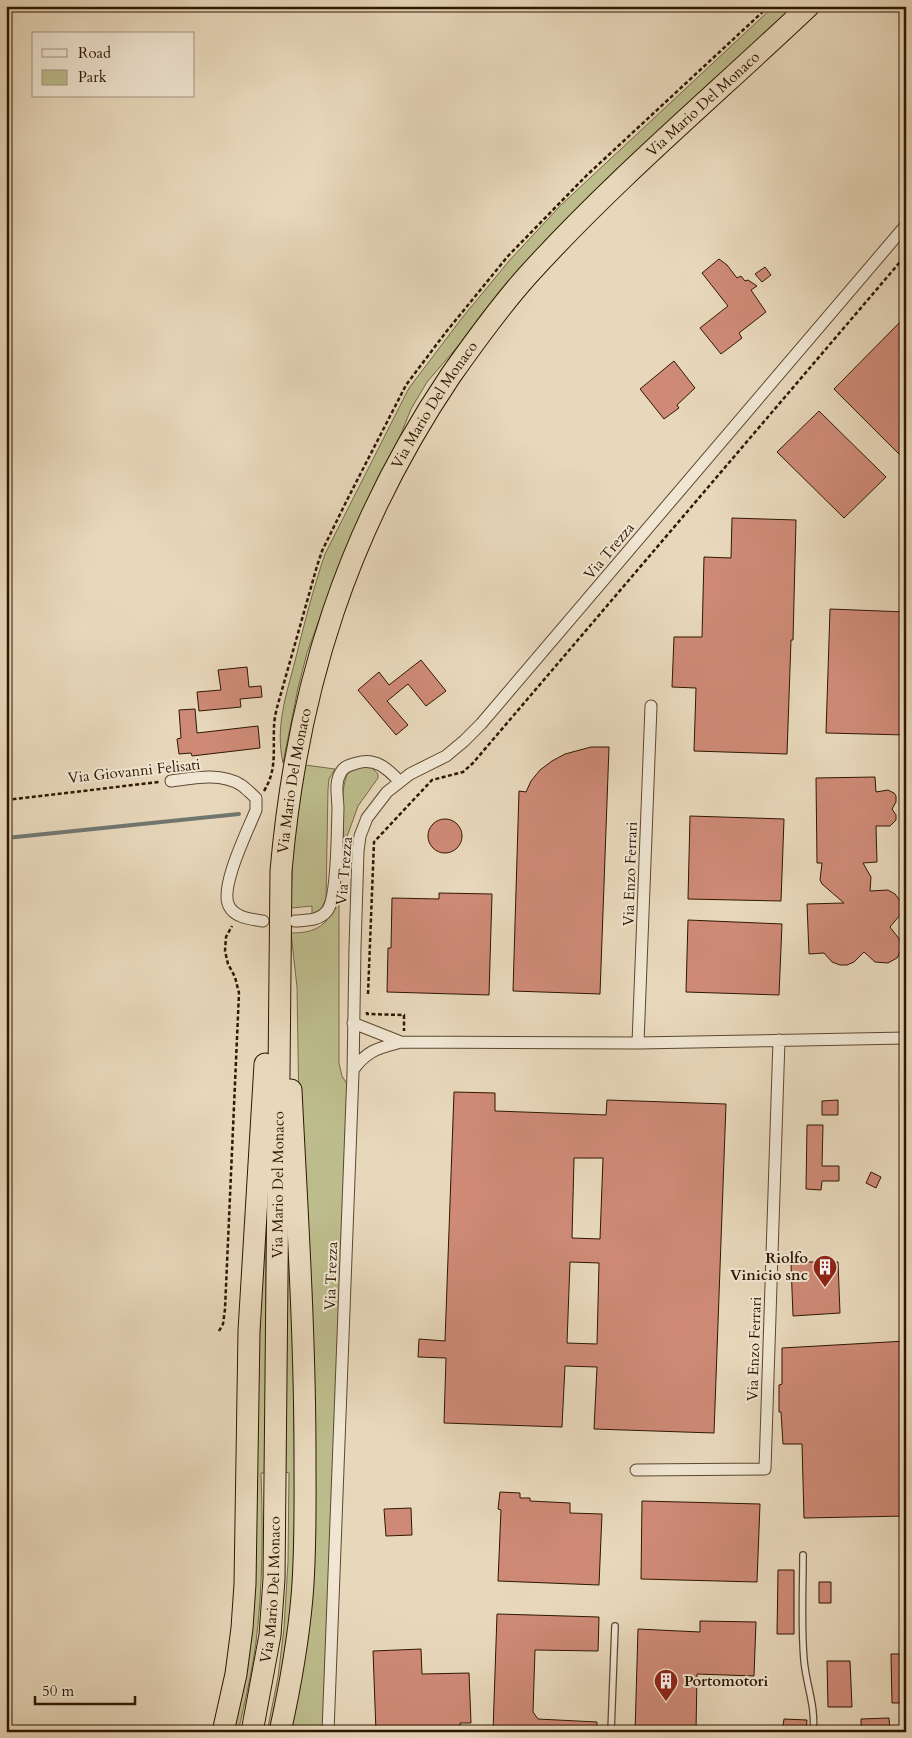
<svg xmlns="http://www.w3.org/2000/svg" width="912" height="1738" font-family="Cardo,serif">
<style>
.green{fill:#bdbc8c;stroke:#766a46}
.lines{fill:none;stroke-linecap:round;stroke-linejoin:round}
.stream{stroke:#707770;stroke-width:4}
.building{fill:#ce8a77;stroke:#2f1700;fill-rule:evenodd}
.lane-casing{stroke:#5d472f;stroke-width:8}
.street-casing{stroke:#5d472f;stroke-width:13}
.highway-casing{stroke:#2f1700;stroke-width:23}
.path{stroke:#2f1700;stroke-width:2.5;stroke-dasharray:4 2.5;stroke-linecap:butt}
.lane{stroke:#f0e6d3;stroke-width:5.5}
.street{stroke:#f0e6d3;stroke-width:11}
.highway{stroke:#e8d8bb;stroke-width:21}
.labels{text-anchor:middle;dominant-baseline:central;stroke-width:4;stroke-linejoin:round;paint-order:stroke}
.street-label{font-size:15px;fill:#2f1700;stroke:#f0e6d3}
.poi-label{font-size:15px;font-weight:bold;fill:#2f1700;stroke:#f0e6d3;text-anchor:end}
</style>
<rect width="100%" height="100%" fill="#e8d8bb"/>
<filter id="stains"><feTurbulence type="fractalNoise" baseFrequency=".004" numOctaves="4"/><feColorMatrix values="0 0 0 0 .2 0 0 0 0 .09 0 0 0 0 .02 0 0 0 .5 -.17"/></filter>
<radialGradient id="worn" r=".72"><stop offset=".6" stop-color="#630" stop-opacity="0"/><stop offset="1" stop-color="#630" stop-opacity=".3"/></radialGradient>
<path class="green" d="M774 6H795L560 225 489 305 459 345 427 382 411 409 399 439 362 512 339 565 307 653 298 688 283 763C275 727 286 696 295 661 304 625 313 589 325 554L409 388 462 318 509 261 560 206Z
M305 765 335 769 329 779 328 789 326 898 321 910 312 916V906L291 908 293 844Z
M361 767H371L378 774V778L358 806 344 845C344 823 338 788 350 769Z
M339 902V1063L342 1076 347 1084 324 1732H285L299 1672V1108L297 987 291 933C318 933 326 925 339 902Z
M266 1177V1473H261C263 1530 263 1585 256 1642 252 1672 245 1702 238 1732H230L253 1496Z
M284 1208 292 1248 296 1590 275 1732H267L278 1677 284 1628 288 1562 289 1473 285 1472Z"/>
<g class="lines">
<path class="stream" d="M6 838 239 814"/>
</g>
<path class="building" d="M719 259 727 265 737 278 741 276 745 281 748 280 757 286 751 290 766 312 739 333 742 338 721 354 700 328 728 306 702 273Z
M765 267 771 275 762 282 755 274Z
M906 316V461L834 389Z
M674 361 695 388 677 405 679 408 664 419 640 389Z
M819 411 886 477 844 518 777 452Z
M732 518 796 520 793 640H791L787 754 694 751 696 688 672 687 674 637H702L704 557 731 558Z
M830 609 906 612V735L826 733Z
M421 660 446 691 426 706 408 684 387 701 408 725 396 735 358 690 379 672 389 685Z
M247 667 249 687 261 686 262 697 240 699 241 707 199 711 197 692 221 690 218 670Z
M195 709 197 733 258 726 260 748 192 756 191 753 179 754 177 739 181 738 179 710Z
M591 747H609L600 994 513 991 519 791 526 792 531 781 540 770 552 761 565 754Z
M875 777 876 792 888 790 894 793 896 796V802L892 809 896 815V820L890 826H876L877 862 863 863 871 877 870 891 888 890 895 894 900 901 901 908 900 915 890 927 900 940 901 950 897 958 888 963 875 962 864 952 854 962 847 965H840L832 962 824 953 809 954 807 904 844 903 822 884 820 880 822 863H817L816 778Z
M690 816 784 819 781 901 688 899Z
M428 836a17 17 0 1 1 34 0a17 17 0 1 1-34 0Z
M439 893 492 894 489 995 387 992 388 948H391L392 898 439 899Z
M688 920 782 924 779 995 686 992Z
M454 1092 495 1093V1111L606 1115 607 1100 726 1104 714 1433 594 1429 597 1367 565 1366 562 1427 444 1423 446 1358 418 1357 419 1339 445 1341ZM574 1158H603L600 1239 572 1238ZM570 1262 599 1263 597 1344 567 1343Z
M838 1100V1115H822V1101Z
M807 1125H823L822 1166H839V1181H822L821 1190 806 1189Z
M871 1172 881 1177 876 1188 866 1183Z
M810 1262H838L840 1313 793 1316 791 1264Z
M906 1341V1516L804 1518 802 1444H783L781 1412H779V1385L782 1384V1348Z
M500 1492 520 1493V1498H530V1501L570 1503V1513L602 1514 599 1585 498 1581 501 1510 498 1509Z
M642 1501 760 1504 757 1582 641 1579Z
M411 1508 412 1535 386 1536 384 1509Z
M778 1570H794V1634H777Z
M819 1582H831V1603H819Z
M497 1614 599 1617 598 1651 535 1650 533 1712 538 1719 597 1722V1732H493Z
M700 1621 756 1622 754 1676 697 1674 696 1732H635L638 1629 700 1632Z
M421 1649 422 1674 469 1673 471 1723H460L461 1732H376L373 1651Z
M891 1654H906V1703H892Z
M827 1661H850L852 1707H828Z
M889 1718 890 1732H861V1719Z
M784 1719 807 1720 806 1732H782Z"/>
<g class="lines">
<defs>
<path id="lane" d="M803 1555C803 1589 801 1627 804 1660 806 1685 816 1706 813 1732
M611 1732 615 1626"/>
<path id="street" d="M171 781C193 778 221 772 241 785 246 788 251 794 256 798V810C248 830 219 888 229 906 235 918 251 919 263 921
M295 921C307 920 319 921 327 911 338 898 337 829 338 809 338 797 334 783 341 772 344 766 350 765 357 763 375 757 388 769 399 781
M353 1023 401 1042
M638 1043 651 706
M353 1070C367 1050 379 1048 401 1042L638 1043 906 1038
M636 1470 765 1469 779 1040
M328 1732 353 1073 355 948 358 851 360 836 367 818 387 792 410 774 446 756 464 741 481 724 906 225"/>
<g id="highway">
<path d="M223 1732 236 1674 242 1628 245 1584 249 1331 265 1064"/>
<path id="s1" d="M252 1732 270 1635 274 1579 281 871C297 687 348 528 451 375 475 341 500 306 528 275 615 179 715 95 809 6"/>
<path d="M280 1732C290 1687 298 1643 302 1597 306 1551 305 1504 305 1457 305 1334 297 1212 291 1090"/>
</g>
</defs>
<use href="#lane" class="lane-casing"/>
<use href="#street" class="street-casing"/>
<use href="#highway" class="highway-casing"/>
<path class="path" d="M264 791C277 770 273 751 274 728 274 720 276 711 278 704L317 566 322 551 346 502 406 385 446 332 508 256 587 175 769 6
M6 800 159 782
M368 994 374 842 432 780 463 772 473 763 906 255
M367 1012V1014L404 1015V1031
M219 1331 223 1324 225 1309 239 993 235 977 228 964 225 951 226 937 232 926"/>
<use href="#lane" class="lane"/>
<use href="#street" class="street"/>
<use href="#highway" class="highway"/>
</g>
<defs>
<symbol id="building-pin" viewBox="-11 -11 22 30"><path d="M0 17L-7.5 6A9.5 9.5 0 1 1 7.5 6Z" fill="#8f2418" stroke="#f0e6d3"/><path d="M-4-6H4V6H1V3H-1V6H-4ZM-2.5-4.3h1.7v1.8h-1.7ZM.8-4.3h1.7v1.8H.8ZM-2.5-1h1.7V.8h-1.7ZM.8-1h1.7V.8H.8Z" fill="#fff"/></symbol>
</defs>
<g fill-rule="evenodd">
<use href="#building-pin" x="811" y="1253" width="28" height="38"/>
<use href="#building-pin" x="652" y="1667" width="28" height="38"/>
</g>
<g class="labels">
<g class="street-label">
<text stroke="none"><textPath href="#s1" startOffset="1764">Via Mario Del Monaco</textPath></text>
<text stroke="none"><textPath href="#s1" startOffset="1359">Via Mario Del Monaco</textPath></text>
<text transform="translate(609 551) rotate(-50)">Via Trezza</text>
<text transform="translate(134 771) rotate(-6)">Via Giovanni Felisati</text>
<text stroke="none"><textPath href="#s1" startOffset="954">Via Mario Del Monaco</textPath></text>
<text transform="translate(344 871) rotate(-85)">Via Trezza</text>
<text transform="translate(630 874) rotate(-88)">Via Enzo Ferrari</text>
<text stroke="none"><textPath href="#s1" startOffset="549">Via Mario Del Monaco</textPath></text>
<text transform="translate(331 1276) rotate(-88)">Via Trezza</text>
<text transform="translate(754 1349) rotate(-88)">Via Enzo Ferrari</text>
<text stroke="none"><textPath href="#s1" startOffset="144">Via Mario Del Monaco</textPath></text>
</g>
<g class="poi-label">
<text x="808" y="1258">Riolfo<tspan x="808" dy="17">Vinicio snc</tspan></text>
<text x="684" y="1681" text-anchor="start">Portomotori</text>
</g>
</g>
<rect width="912" height="1738" fill="none" stroke="#e8d8bb" stroke-width="25"/>
<rect x="8" y="8" width="897" height="1723" fill="none" stroke="#2f1700" stroke-width="2.5"/>
<rect x="12" y="12" width="887" height="1713" fill="none" stroke="#2f1700"/>
<rect x="32" y="32" width="162" height="65" fill="#f0e6d3" stroke="#a3937f"/>
<rect x="42" y="49" width="25" height="8" fill="#f0e6d3" stroke="#a3937f"/>
<text x="78" y="58" font-size="15" fill="#2f1700">Road</text>
<rect x="42" y="70" width="25" height="15" fill="#bdbc8c" stroke="#a3937f"/>
<text x="78" y="82" font-size="15" fill="#2f1700">Park</text>
<path d="M35 1696v8h100v-8" fill="none" stroke="#2f1700" stroke-width="2.5"/>
<text x="42" y="1696" font-size="15" fill="#2f1700" stroke="#f0e6d3" stroke-width="4" paint-order="stroke">50 m</text>
<rect width="100%" height="100%" filter="url(#stains)"/>
<rect width="100%" height="100%" fill="url(#worn)"/>
</svg>
